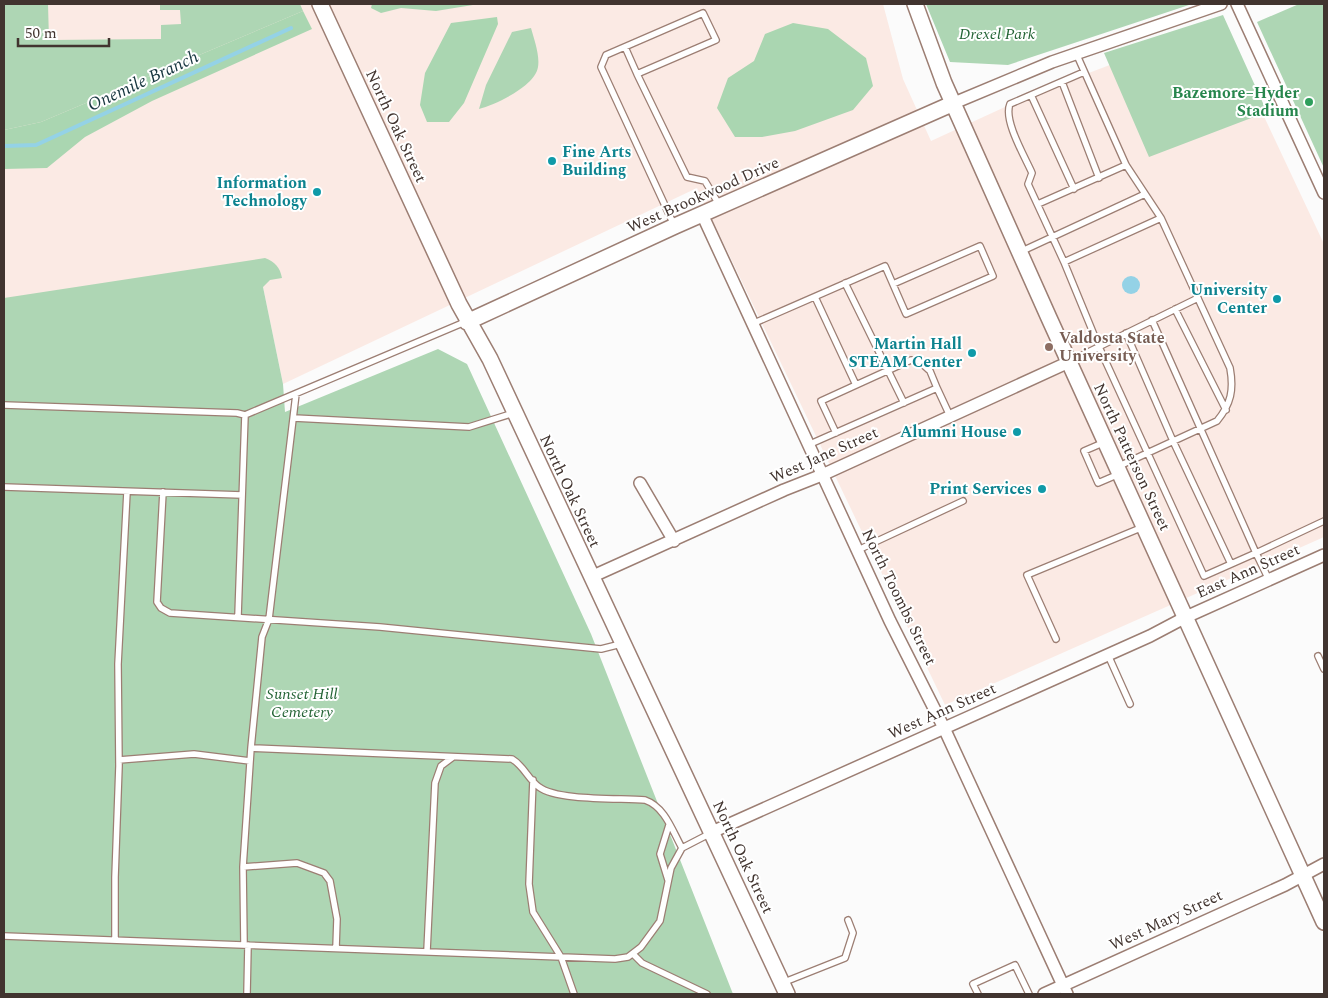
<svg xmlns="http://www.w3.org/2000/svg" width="1328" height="998" font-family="Spectral,serif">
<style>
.built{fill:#fbeae4}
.green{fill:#aed6b4}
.forest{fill:#aad6b1}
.water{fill:#94d2e6}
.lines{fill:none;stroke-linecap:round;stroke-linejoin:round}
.stream{stroke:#94d2e6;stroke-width:4}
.service-casing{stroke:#9c7e73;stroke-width:8}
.minor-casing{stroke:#9c7e73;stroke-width:14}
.secondary-casing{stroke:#9c7e73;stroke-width:18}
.service{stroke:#fff;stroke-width:5.5}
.minor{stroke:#fff;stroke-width:11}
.secondary{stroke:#fff;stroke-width:15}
.leisure-dot{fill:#2e9e5b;stroke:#fff;stroke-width:2}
.culture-dot{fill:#0f9aa8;stroke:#fff;stroke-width:2}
.education-dot{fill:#8d6e63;stroke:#fff;stroke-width:2}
.labels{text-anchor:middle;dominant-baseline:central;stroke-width:4;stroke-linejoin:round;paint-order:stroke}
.park-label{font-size:16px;font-style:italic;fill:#246435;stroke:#fff}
.leisure-label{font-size:16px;font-weight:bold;fill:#27864d;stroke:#fff;text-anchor:end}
.street-label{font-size:16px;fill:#41342f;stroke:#fff}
.culture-label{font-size:16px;font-weight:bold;fill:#0d838f;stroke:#fff;text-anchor:end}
.education-label{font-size:16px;font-weight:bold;fill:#785e54;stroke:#fff;text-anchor:start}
.water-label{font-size:18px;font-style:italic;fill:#17363f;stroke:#fff}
</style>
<rect width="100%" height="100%" fill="#fbfbfb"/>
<path class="built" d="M4 4H883L903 79 931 141 1031 95 1220 23 1324 244V537L945 705 697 188 283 384 263 287 4 309Z"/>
<path class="green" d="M4 4H48L49 40 161 39V25L181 24 180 10H160V4H300L303 11 41 122 4 130Z
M926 4H1192L1008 65 950 62Z
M1299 4H1324V168L1257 22Z
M1223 15 1267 112 1149 157 1104 53Z
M531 28C534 39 540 55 538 67 535 86 497 104 479 109L486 85 512 32Z
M265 258C275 262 280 267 282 278L270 280 263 287 283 384 285 412 438 349 467 364 591 634 733 994H4V298Z"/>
<path class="forest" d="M372 4H479L436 11 401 8 381 13 371 8Z
M303 11 312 29 152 101 85 137 47 168 4 169V130L41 122Z
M497 17 498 24 464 103 449 122H427L420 105 425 73 451 23Z
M793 23 828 29 866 58 873 86 853 110 795 131 762 137H735L717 108 728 78 754 61 765 34Z"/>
<path class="water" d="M1122 285a9 9 0 1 1 18 0a9 9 0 1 1-18 0Z"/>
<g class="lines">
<path class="stream" d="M4 146 36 145 291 28"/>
<defs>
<path id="service" d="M625 47 637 74
M1076 53 1126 165 1161 218 1230 368C1234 390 1231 404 1217 421L1117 467
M1084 72 1010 104C1003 120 1025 157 1032 173L1028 184 1064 262 1099 347 1204 576 1256 553 1152 320
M1062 82 1099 178
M1031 95 1074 189
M1038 204 1126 165
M674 225 601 67 606 55 703 13 716 40 637 74 687 177 705 181 720 206
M1020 252 1145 194
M1064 262 1161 218
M845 283 904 403
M815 297 856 385 821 401 836 433
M1175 309 1226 410
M752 324 885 266 906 314 993 276 980 246 893 284
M1126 333 1173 441 1231 564
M1070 361 1198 298
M856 385 911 360 919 361 930 371 937 388
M4 405 237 413 245 415 465 322
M294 418 469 427 514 413
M1105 442 1084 451 1098 483 1119 474
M808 445 937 388 950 416
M4 487 242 495
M163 492 157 602 161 608 170 613 380 627 601 649 621 644
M858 550 963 501
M1269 580 1256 553 1324 521
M238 616 245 415
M1056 639 1027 575 1143 527
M1108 655 1130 704
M1318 656 1324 669
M251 748 262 637 269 619 296 394
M119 760 194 754 250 761
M533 780 529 884 533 912 561 957 574 994
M243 867 297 863 324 873 330 881 337 919 336 948
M668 880 660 854 669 825
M4 936 615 959 628 957 641 947 660 921 671 868 682 848
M115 940V877L119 766 118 664 127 492
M244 944 243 867 251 748 512 759C524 766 528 779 539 787 557 801 620 798 645 800 665 807 672 830 682 848L711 833
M427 951 435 783 441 766 453 757
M633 954 642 963 707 994
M782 983 845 958 853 933 848 920
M247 994 248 945
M978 994 973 984 1015 965 1029 994"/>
<path id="minor" d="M1237 4 1324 193
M954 103 1052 62 1221 4
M702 214 890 621 944 728 1067 994
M640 483 674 541
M591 577 784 490 822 475 1069 362
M712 832 1150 636 1186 617 1324 555
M1044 994 1285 885 1324 864"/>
<path id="secondary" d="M320 4 459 304 490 359 787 994
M915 4 944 83 1049 318 1324 922
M467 322 675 226 954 103"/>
</defs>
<use href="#service" class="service-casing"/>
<use href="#minor" class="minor-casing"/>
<use href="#secondary" class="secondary-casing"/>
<use href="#service" class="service"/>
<use href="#minor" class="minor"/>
<use href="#secondary" class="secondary"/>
</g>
<circle class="leisure-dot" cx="1309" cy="102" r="5"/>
<g class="culture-dot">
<circle cx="552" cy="161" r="5"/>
<circle cx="317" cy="192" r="5"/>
<circle cx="1277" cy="299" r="5"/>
<circle cx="972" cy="353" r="5"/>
<circle cx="1017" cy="432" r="5"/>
<circle cx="1042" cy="489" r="5"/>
</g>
<circle class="education-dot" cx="1049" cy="347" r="5"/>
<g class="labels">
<g class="park-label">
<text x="997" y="34">Drexel Park</text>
<text x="302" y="694">Sunset Hill<tspan x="302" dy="18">Cemetery</tspan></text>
</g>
<g class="leisure-label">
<text x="1299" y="93">Bazemore–Hyder<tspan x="1299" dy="18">Stadium</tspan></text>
</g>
<g class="street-label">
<text transform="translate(396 126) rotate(65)">North Oak Street</text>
<text transform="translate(703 195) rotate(-24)">West Brookwood Drive</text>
<text transform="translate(824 455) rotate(-24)">West Jane Street</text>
<text transform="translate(1132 457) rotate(65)">North Patterson Street</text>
<text transform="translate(570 491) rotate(65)">North Oak Street</text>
<text transform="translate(1248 571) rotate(-24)">East Ann Street</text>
<text transform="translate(899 597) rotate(64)">North Toombs Street</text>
<text transform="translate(942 711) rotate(-24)">West Ann Street</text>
<text transform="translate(743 857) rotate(65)">North Oak Street</text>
<text transform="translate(1166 920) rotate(-25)">West Mary Street</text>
</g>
<g class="culture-label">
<text x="562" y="152" text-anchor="start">Fine Arts<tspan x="562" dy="18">Building</tspan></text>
<text x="307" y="183">Information<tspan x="307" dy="18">Technology</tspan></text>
<text x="1267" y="290">University<tspan x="1267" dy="18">Center</tspan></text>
<text x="962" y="344">Martin Hall<tspan x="962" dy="18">STEAM Center</tspan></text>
<text x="1007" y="432">Alumni House</text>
<text x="1032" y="489">Print Services</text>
</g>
<g class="education-label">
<text x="1059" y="338">Valdosta State<tspan x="1059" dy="18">University</tspan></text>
</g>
<g class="water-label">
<text transform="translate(143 81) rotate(-25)">Onemile Branch</text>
</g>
</g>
<rect width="1328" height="998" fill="none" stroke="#41342f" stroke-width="10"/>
<path d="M18 38v8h91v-8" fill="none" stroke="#41342f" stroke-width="2.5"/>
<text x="25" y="38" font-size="15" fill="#41342f" stroke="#ffffff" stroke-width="4" paint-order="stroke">50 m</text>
</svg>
